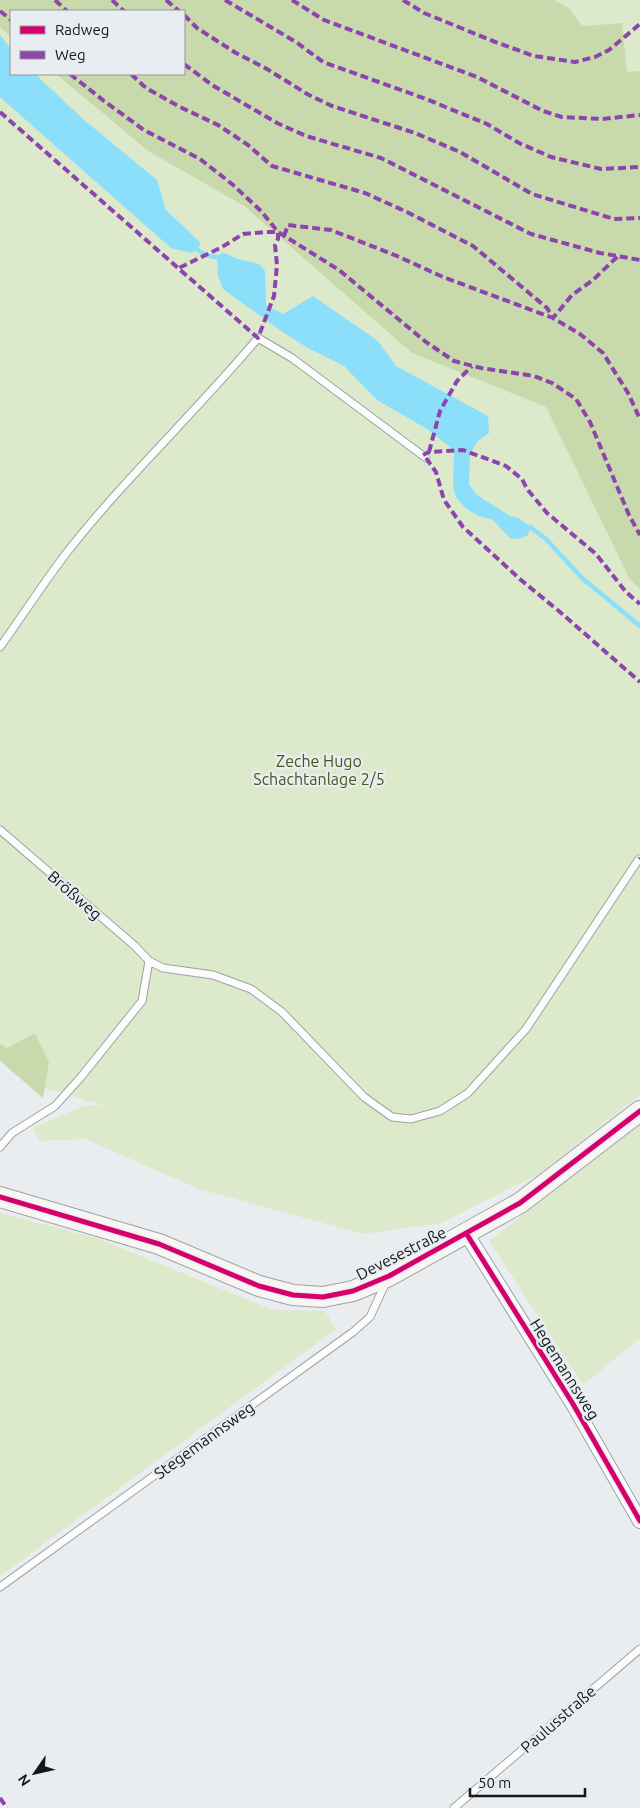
<svg xmlns="http://www.w3.org/2000/svg" width="640" height="1808" font-family="Ubuntu,sans-serif">
<style>
.green{fill:#dce9ca}
.forest{fill:#c8daac}
.water{fill:#8cdffa}
.lines{fill:none;stroke-linecap:round;stroke-linejoin:round}
.stream{stroke:#8cdffa;stroke-width:4.5}
.lane-casing{stroke:#9fa1a2;stroke-width:9}
.street-casing{stroke:#9fa1a2;stroke-width:16}
.secondary-casing{stroke:#9fa1a2;stroke-width:22}
.lane{stroke:#fcfcfd;stroke-width:7}
.street{stroke:#fcfcfd;stroke-width:14}
.secondary{stroke:#f8f5f5;stroke-width:20}
.quiet{stroke:#8e44ad;stroke-width:4;stroke-dasharray:8 4;stroke-linecap:butt}
.cycleway-casing{stroke:#e8edf1;stroke-width:8}
.cycleway{stroke:#d6006c;stroke-width:5}
.labels{text-anchor:middle;dominant-baseline:central;stroke-width:4.5;stroke-linejoin:round;paint-order:stroke}
.park-label{font-size:16px;fill:#46591c;stroke:#e8edf1}
.street-label{font-size:16px;fill:#151719;stroke:#e8edf1}
</style>
<rect width="100%" height="100%" fill="#eaedef"/>
<path class="green" d="M554 0H640V71L627 73 622 24 582 26 569 8Z
M0 27 11 37V74H56L148 151 244 206 412 353 546 407 630 580 640 589V1095L540 1173 441 1223 363 1234 199 1189 85 1139 39 1141 33 1128 83 1106 102 1105 39 1086 0 1051Z
M640 1125V1338L583 1385 489 1241Z
M0 1213 96 1238 273 1310 325 1311 336 1329 0 1576Z"/>
<path class="forest" d="M0 0H554L569 8 582 26 622 23 627 72 640 71V589L630 580 546 407 412 353 244 206 148 151 56 74H184V11H11V37L0 27Z
M35 1033 49 1062 43 1098 0 1061V1044L7 1048Z"/>
<path class="water" d="M0 35 11 49V74H35L83 119 157 180 166 210 201 243 197 249 191 253 171 248 1 98 0 96Z
M222 252 238 259 259 264 265 271 266 305 283 314 313 296 378 341 396 366 488 416 489 433 478 441 470 454 469 484 477 495 510 516 519 518 530 527 528 535 519 539 510 538 493 520 479 516 468 510 457 499 453 488 454 450 427 429 377 400 344 366 308 348 287 335 223 289 218 276 217 257Z"/>
<g class="lines">
<path class="stream" d="M197 249 205 255 217 257
M530 527 546 539 582 578 640 626"/>
<defs>
<path id="lane" d="M0 647C23 615 44 582 68 551 127 476 197 411 258 338L292 358 426 458
M0 830 135 946 149 961 163 968 213 975 251 989 282 1012 364 1097 392 1117 411 1119 440 1111 468 1093 526 1029 639 859
M0 1147 12 1133 55 1106 81 1077 142 1001 149 961
M0 1587 353 1332 370 1317 386 1282
M454 1808 640 1649"/>
<path id="street" d="M466 1233 573 1404 640 1521"/>
<path id="secondary" d="M0 1197 159 1244 259 1286 293 1295 323 1297 353 1291 389 1276 520 1203 640 1111"/>
</defs>
<use href="#lane" class="lane-casing"/>
<use href="#street" class="street-casing"/>
<use href="#secondary" class="secondary-casing"/>
<use href="#lane" class="lane"/>
<use href="#street" class="street"/>
<use href="#secondary" class="secondary"/>
<path class="quiet" d="M55 0 67 11
M112 0 124 11
M166 0 179 11
M225 0 296 42 323 62 426 99 487 124 519 143 551 157 601 169 640 167
M292 0 324 20 477 77 543 111 562 117 602 119 640 115
M403 0 424 13 498 43 534 56 575 62 595 57 609 50 640 24
M0 11 11 20
M184 15 197 28 236 53 267 69 307 94 332 106 415 133 460 152 532 194 614 219 640 218
M184 64 212 85 277 123 306 136 381 158 531 234 600 253 640 260
M70 74 104 101 144 130 200 159 232 184 261 211 278 232 339 270 426 342 454 361 481 368 534 376 552 383 576 399 590 422 629 515 640 535
M131 74 146 88 180 107 218 125 248 145 272 166 365 193 409 213 473 246 547 308 553 318 572 295 593 280 618 256
M0 112 258 338 274 296 277 265 275 245 278 239V232H266L243 234 222 247 177 269
M284 236 288 225 331 230 397 256 443 277 553 318 580 334 603 353 628 393 640 419
M429 452 440 411 457 381 472 366
M423 455 429 452 463 450 506 466 522 479 527 489 547 513 596 554 626 592 640 604
M426 458 436 472 444 500 463 527 521 580 560 612 640 682
M639 859 640 858
M0 1798 7 1808"/>
<defs>
<path id="cycleway" d="M0 1197 159 1244 259 1286 293 1295 323 1297 353 1291 389 1276 520 1203 640 1111
M466 1233 573 1404 640 1521"/>
</defs>
<use href="#cycleway" class="cycleway-casing"/>
<use href="#cycleway" class="cycleway"/>
</g>
<g class="labels">
<g class="park-label">
<text x="319" y="761">Zeche Hugo<tspan x="319" dy="18">Schachtanlage 2/5</tspan></text>
</g>
<g class="street-label">
<text transform="translate(75 895) rotate(41)">Brößweg</text>
<text transform="translate(401 1253) rotate(-27)">Devesestraße</text>
<text transform="translate(565 1369) rotate(58)">Hegemannsweg</text>
<text transform="translate(204 1440) rotate(-36)">Stegemannsweg</text>
<text transform="translate(558 1719) rotate(-41)">Paulusstraße</text>
</g>
</g>
<rect x="10" y="10" width="175" height="65" fill="#e8edf1" stroke="#94979b"/>
<rect x="20" y="26" width="25" height="8" fill="#d6006c" stroke="#94979b"/>
<text x="55" y="35" font-size="15" fill="#151719">Radweg</text>
<rect x="20" y="51" width="25" height="8" fill="#8e44ad" stroke="#94979b"/>
<text x="55" y="60" font-size="15" fill="#151719">Weg</text>
<g transform="translate(35 1773) rotate(236)" stroke="#e8edf1" stroke-width="4" paint-order="stroke">
<path d="M0-4L9 19L0 12L-9 19Z" fill="#151719"/>
<text y="-8" font-size="14" font-weight="bold" text-anchor="middle" fill="#151719">N</text>
</g>
<path d="M470 1788v8h115v-8" fill="none" stroke="#151719" stroke-width="2.5"/>
<text x="478" y="1788" font-size="15" fill="#151719" stroke="#e8edf1" stroke-width="4" paint-order="stroke">50 m</text>
</svg>
